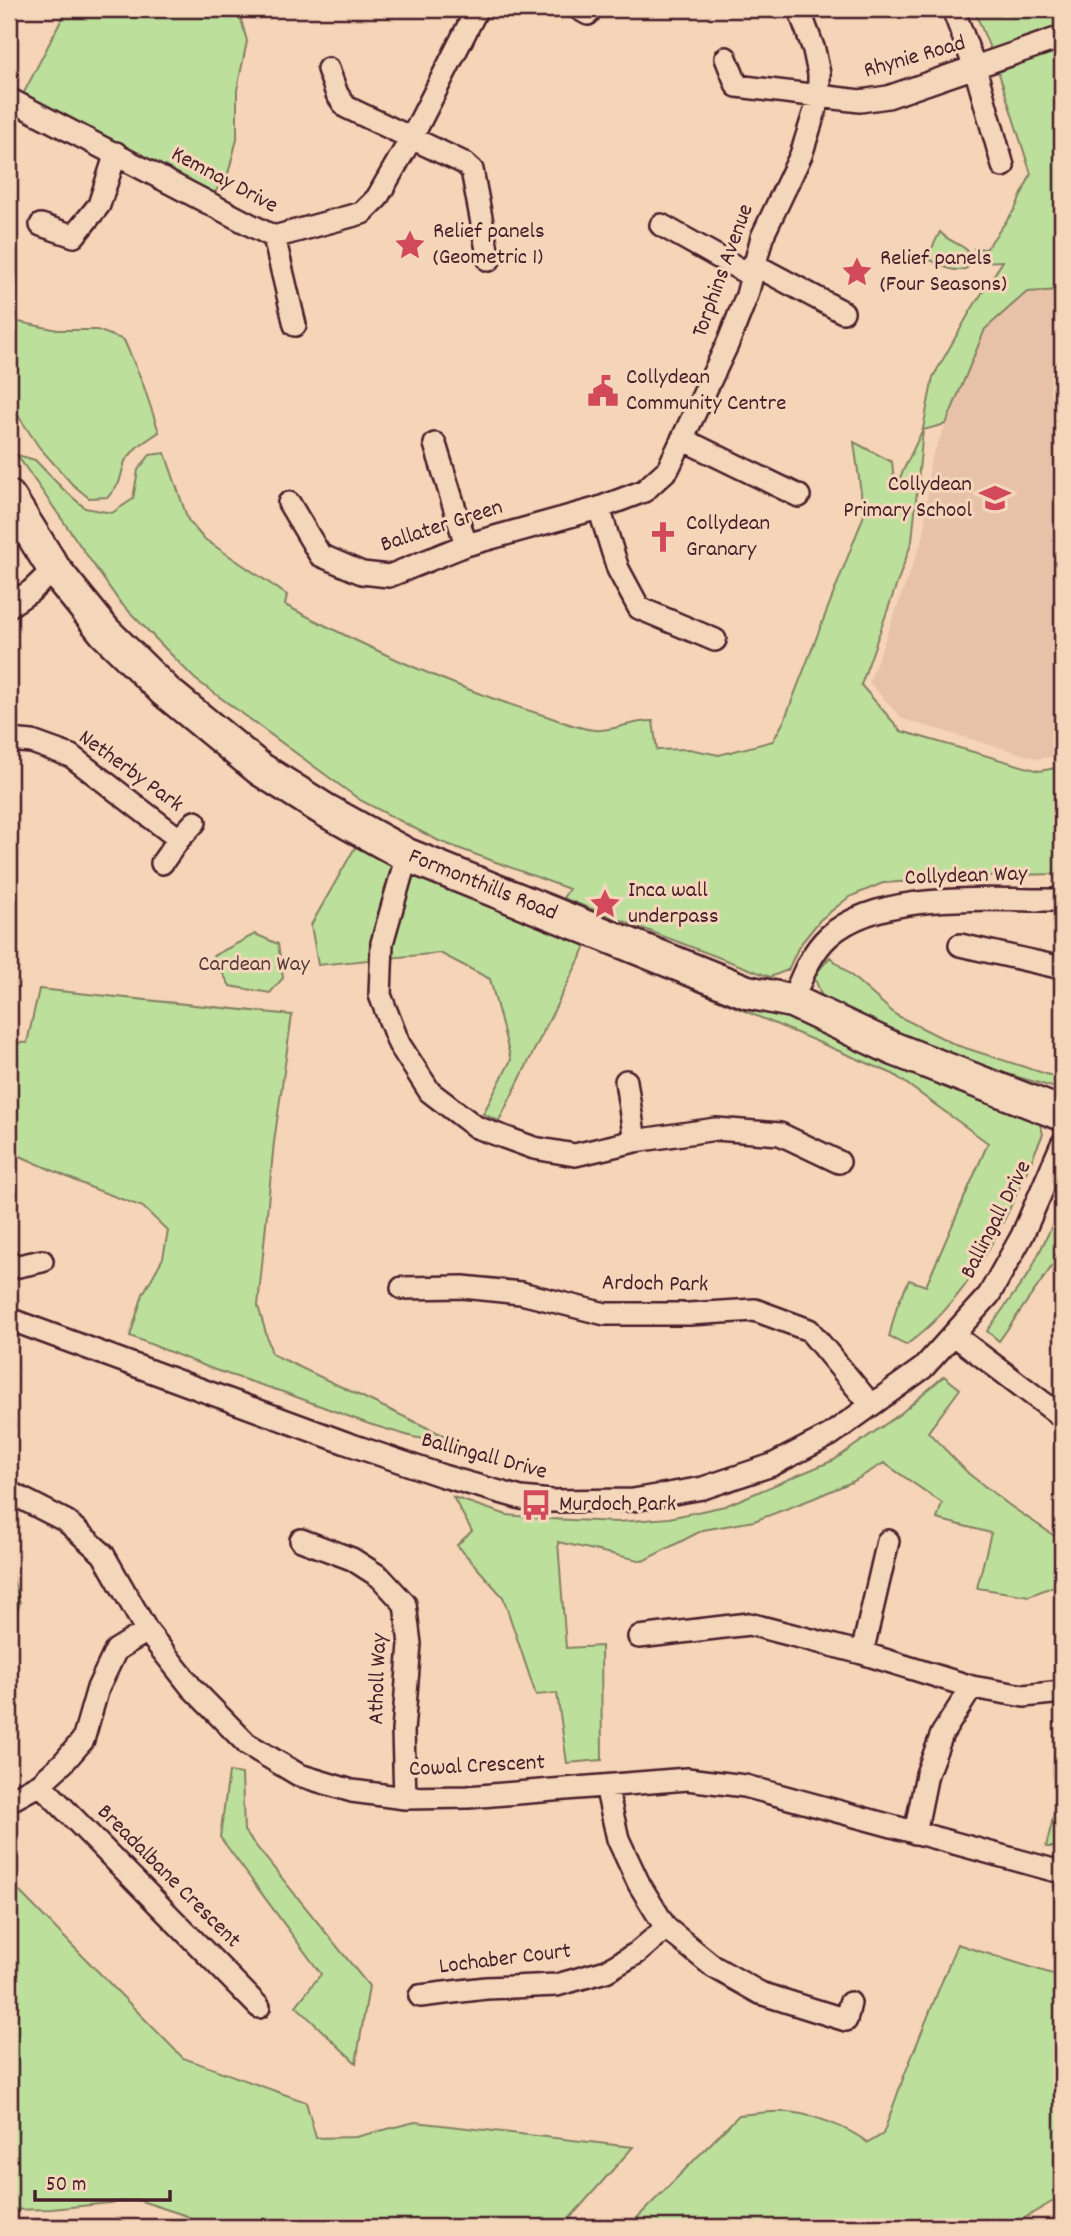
<svg xmlns="http://www.w3.org/2000/svg" width="1071" height="2236" font-family="Dekko,sans-serif">
<style>
.built{fill:#e8c2a8}
.green{fill:#bce09b;stroke:#838063;stroke-width:2}
.lines{fill:none;stroke-linecap:round;stroke-linejoin:round}
.street-casing{stroke:#4a1f2b;stroke-width:26}
.secondary-casing{stroke:#4a1f2b;stroke-width:37}
.street{stroke:#f4d7ba;stroke-width:21}
.secondary{stroke:#f4d7ba;stroke-width:32}
.labels{text-anchor:middle;dominant-baseline:central;stroke-width:6;stroke-linejoin:round;paint-order:stroke}
.street-label{font-size:23px;fill:#4a1f2b;stroke:#f4d7ba}
.poi-label{font-size:23px;fill:#4a1f2b;stroke:#f4d7ba;text-anchor:start}
.park-label{font-size:23px;fill:#5b3c3c;stroke:#f4d7ba}
</style>
<rect width="100%" height="100%" fill="#f6d4b7"/>
<filter id="ink" filterUnits="userSpaceOnUse"><feTurbulence type="fractalNoise" baseFrequency=".0143" numOctaves="2"/><feDisplacementMap in="SourceGraphic" scale="14" xChannelSelector="R" yChannelSelector="G"/><feConvolveMatrix kernelMatrix="1 2 1 2 8 2 1 2 1" color-interpolation-filters="sRGB"/></filter>
<g filter="url(#ink)">
<path class="built" d="M1062 290V755L1039 759 902 719 869 682 924 535 930 462 985 329 1027 292Z"/>
<path class="green" d="M67 9H238L247 41 237 90V139L228 174 208 202 18 104Z
M974 9H1062V290L1027 292 985 329 946 424 923 430 912 541 861 685 901 731 1039 771 1062 767V874L1008 875 883 883 849 897 820 920 799 946 788 970 770 977 563 898 569 889 439 841 360 800 195 679 119 601 17 455 35 460 63 489 85 508 112 513 133 499 138 470 150 455 165 453 188 520 203 538 287 595 285 605C368 648 453 688 543 715 559 720 578 729 595 730 613 732 632 720 653 721L657 750 689 749 719 755 773 741 784 721 864 515 854 442 892 462 895 488 923 429 933 377 971 310 1003 261 977 262 974 248 986 249 1015 209 1031 174 995 61Z
M940 232C953 247 972 242 971 265 958 277 940 265 927 258Z
M9 320 58 330H97L124 340 142 381 159 432 137 447 125 461 119 483 108 497 89 498 72 484 39 447 9 402Z
M357 844 634 952 1037 1115 1043 1134C1009 1211 977 1294 906 1345L889 1337 897 1306 909 1280 926 1286 988 1143 893 1074 587 944 499 1121 483 1114 511 1060 490 979 440 953 318 965 311 925Z
M255 934 278 944 283 978 270 993 230 986 213 956Z
M830 957 896 1015 956 1045 1062 1079V1090L967 1062 824 1002 814 976Z
M39 989 292 1015 274 1142 258 1306 272 1354 468 1447 413 1437 369 1424 283 1392 215 1370 130 1336 143 1294 163 1258 168 1231 143 1207 92 1188 9 1151V1042L27 1043Z
M1062 1205V1252L999 1341 987 1331 1030 1272Z
M944 1376 960 1389 928 1432 969 1474 1009 1505 1062 1541V1583L1029 1596 977 1588 991 1533 937 1519 942 1503 884 1463 854 1481 812 1499 754 1521 703 1530 643 1561 558 1542 566 1648 601 1646 602 1760 567 1763 557 1693 536 1695 503 1597 457 1545 472 1531 453 1497 507 1515 549 1519 618 1522 669 1518 725 1506 834 1460 900 1414Z
M9 1565 20 1603 9 1634Z
M229 1772 242 1774 244 1831 369 1986 356 2063 296 2006 321 1974 220 1837Z
M1062 1781V1847H1046Z
M9 1881 183 2058 306 2102 316 2138 356 2137 415 2122 633 2147 562 2227H201L187 2216 138 2200 52 2209 9 2210Z
M957 1944 1062 1977V2196L1009 2227H628L739 2115C754 2114 770 2111 784 2112 808 2112 850 2128 868 2143L883 2134 904 2076Z"/>
<g class="lines">
<defs>
<path id="street" d="M579 9 588 14
M953 9 975 68 1003 166
M726 58 737 86 860 101 888 97 1062 37
M328 69 337 94 346 107 464 163 472 170 489 260
M9 99 274 237 362 213 377 198 412 137 477 9
M41 225 74 236 99 205 116 153
M661 225 752 276
M274 237 295 325
M753 264 843 312
M682 439 799 496
M435 444 466 545
M289 503 320 555 362 573 389 576 466 545 599 508 644 491 668 469 728 343 747 295 762 237 801 155 819 98V74L814 50 799 9
M599 508 618 569 639 608 715 640
M9 606 31 591 54 569
M9 740 32 742 71 756 179 839 162 863
M179 839 195 822
M407 855 382 943 380 995 399 1044 430 1092 476 1127 534 1148 575 1155 635 1141 716 1129 780 1134 839 1162
M960 945 1062 968
M792 1001C801 979 810 953 829 936 881 889 995 901 1062 900
M626 1081 635 1141
M9 1261 14 1267 42 1261
M402 1288 463 1287 521 1293 605 1314H689L755 1310 809 1330 871 1405
M9 1319 346 1443 443 1476 521 1498 551 1501 633 1500 703 1488 772 1465 830 1435 923 1368 989 1295 1022 1236 1062 1144
M954 1335 1062 1417
M9 1492 66 1521 103 1554 147 1631 192 1688 247 1744 299 1775 352 1791 405 1798 468 1797 687 1779 745 1786 1053 1870H1062
M301 1540 352 1559 380 1577 405 1604 410 1644 403 1731 405 1798
M147 1631 116 1650 98 1688 83 1740 63 1763 40 1784 259 2007
M639 1637 749 1624 862 1653 972 1687 1024 1696 1062 1692
M862 1653 888 1541
M606 1786 618 1839 639 1884 666 1928 714 1967 760 1993 846 2020 850 2003
M9 1801 40 1784
M915 1833 927 1774 942 1734 972 1687
M420 1996 486 1988 557 1985 606 1971 637 1953 666 1928"/>
<g id="secondary">
<path id="s1" d="M9 497 54 569 105 632 165 691 260 769 325 810 407 855 747 992 792 1001 894 1049 1062 1114"/>
</g>
</defs>
<use href="#street" class="street-casing"/>
<use href="#secondary" class="secondary-casing"/>
<use href="#street" class="street"/>
<use href="#secondary" class="secondary"/>
</g>
</g>
<defs>
<symbol id="sight-bare" viewBox="-9 -9 18 18"><path d="M0-6L1.8-2.2L6-1.7L2.9 1.2L3.7 5.4L0 3.3L-3.7 5.4L-2.9 1.2L-6-1.7L-1.8-2.2Z" fill="#d1495b" stroke="#f4d7ba" stroke-width="2.5" paint-order="stroke"/></symbol>
<symbol id="civic-bare" viewBox="-9 -9 18 18"><path d="M-.6-6.5H3V-4.5H.6V-3L4-1V1h2V6H-6V1h2V-1L-.6-3ZM-1.2 2.5V6h2.4V2.5Z" fill="#d1495b" stroke="#f4d7ba" stroke-width="2.5" paint-order="stroke"/></symbol>
<symbol id="school-bare" viewBox="-9 -9 18 18"><path d="M0-5L7-2L0 1L-7-2ZM-4 1L0 2.5L4 1V4Q0 6-4 4Z" fill="#d1495b" stroke="#f4d7ba" stroke-width="2.5" paint-order="stroke"/></symbol>
<symbol id="church-bare" viewBox="-9 -9 18 18"><path d="M-1.2-6h2.4v3.5h3.3v2.4h-3.3V6h-2.4V-.1h-3.3v-2.4h3.3Z" fill="#d1495b" stroke="#f4d7ba" stroke-width="2.5" paint-order="stroke"/></symbol>
<symbol id="bus-bare" viewBox="-9 -9 18 18"><path d="M-5-6H5V4H4V6H2V4H-2V6H-4V4H-5ZM-3.5-4V0h7V-4ZM-3.5 1.2v1.5H-2V1.2ZM2 1.2v1.5H3.5V1.2Z" fill="#d1495b" stroke="#f4d7ba" stroke-width="2.5" paint-order="stroke"/></symbol>
</defs>
<g fill-rule="evenodd">
<use href="#sight-bare" x="388" y="223" width="44" height="44"/>
<use href="#sight-bare" x="835" y="250" width="44" height="44"/>
<use href="#civic-bare" x="581" y="369" width="44" height="44"/>
<use href="#school-bare" x="973" y="476" width="44" height="44"/>
<use href="#church-bare" x="641" y="515" width="44" height="44"/>
<use href="#sight-bare" x="583" y="882" width="44" height="44"/>
<use href="#bus-bare" x="514" y="1483" width="44" height="44"/>
</g>
<g class="labels">
<g class="street-label">
<text transform="translate(915 58) rotate(-16)">Rhynie Road</text>
<text transform="translate(224 181) rotate(28)">Kemnay Drive</text>
<text transform="translate(724 271) rotate(-70)">Torphins Avenue</text>
<text transform="translate(442 527) rotate(-18)">Ballater Green</text>
<text transform="translate(130 772) rotate(36)">Netherby Park</text>
<text transform="translate(966 877) rotate(-2)">Collydean Way</text>
<text stroke="none"><textPath href="#s1" startOffset="625">Formonthills Road</textPath></text>
<text transform="translate(997 1220) rotate(-63)">Ballingall Drive</text>
<text transform="translate(655 1285) rotate(1)">Ardoch Park</text>
<text transform="translate(484 1457) rotate(15)">Ballingall Drive</text>
<text transform="translate(379 1679) rotate(-88)">Atholl Way</text>
<text transform="translate(477 1767) rotate(-3)">Cowal Crescent</text>
<text transform="translate(168 1877) rotate(45)">Breadalbane Crescent</text>
<text transform="translate(505 1960) rotate(-7)">Lochaber Court</text>
</g>
<g class="poi-label">
<text x="433" y="232">Relief panels<tspan x="433" dy="26">(Geometric 1)</tspan></text>
<text x="880" y="259">Relief panels<tspan x="880" dy="26">(Four Seasons)</tspan></text>
<text x="626" y="378">Collydean<tspan x="626" dy="26">Community Centre</tspan></text>
<text x="972" y="485" text-anchor="end">Collydean<tspan x="972" dy="26">Primary School</tspan></text>
<text x="686" y="524">Collydean<tspan x="686" dy="26">Granary</tspan></text>
<text x="628" y="891">Inca wall<tspan x="628" dy="26">underpass</tspan></text>
<text x="559" y="1505">Murdoch Park</text>
</g>
<g class="park-label">
<text x="254" y="965">Cardean Way</text>
</g>
</g>
<rect width="1071" height="2236" fill="none" stroke="#f4d7ba" stroke-width="35"/>
<rect x="18" y="18" width="1036" height="2201" fill="none" stroke="#4a1f2b" stroke-width="2.5" filter="url(#ink)"/>
<path d="M35 2190v10h135v-10" fill="none" stroke="#4a1f2b" stroke-width="3.5"/>
<text x="46" y="2190" font-size="21" fill="#4a1f2b" stroke="#f4d7ba" stroke-width="5" paint-order="stroke">50 m</text>
</svg>
